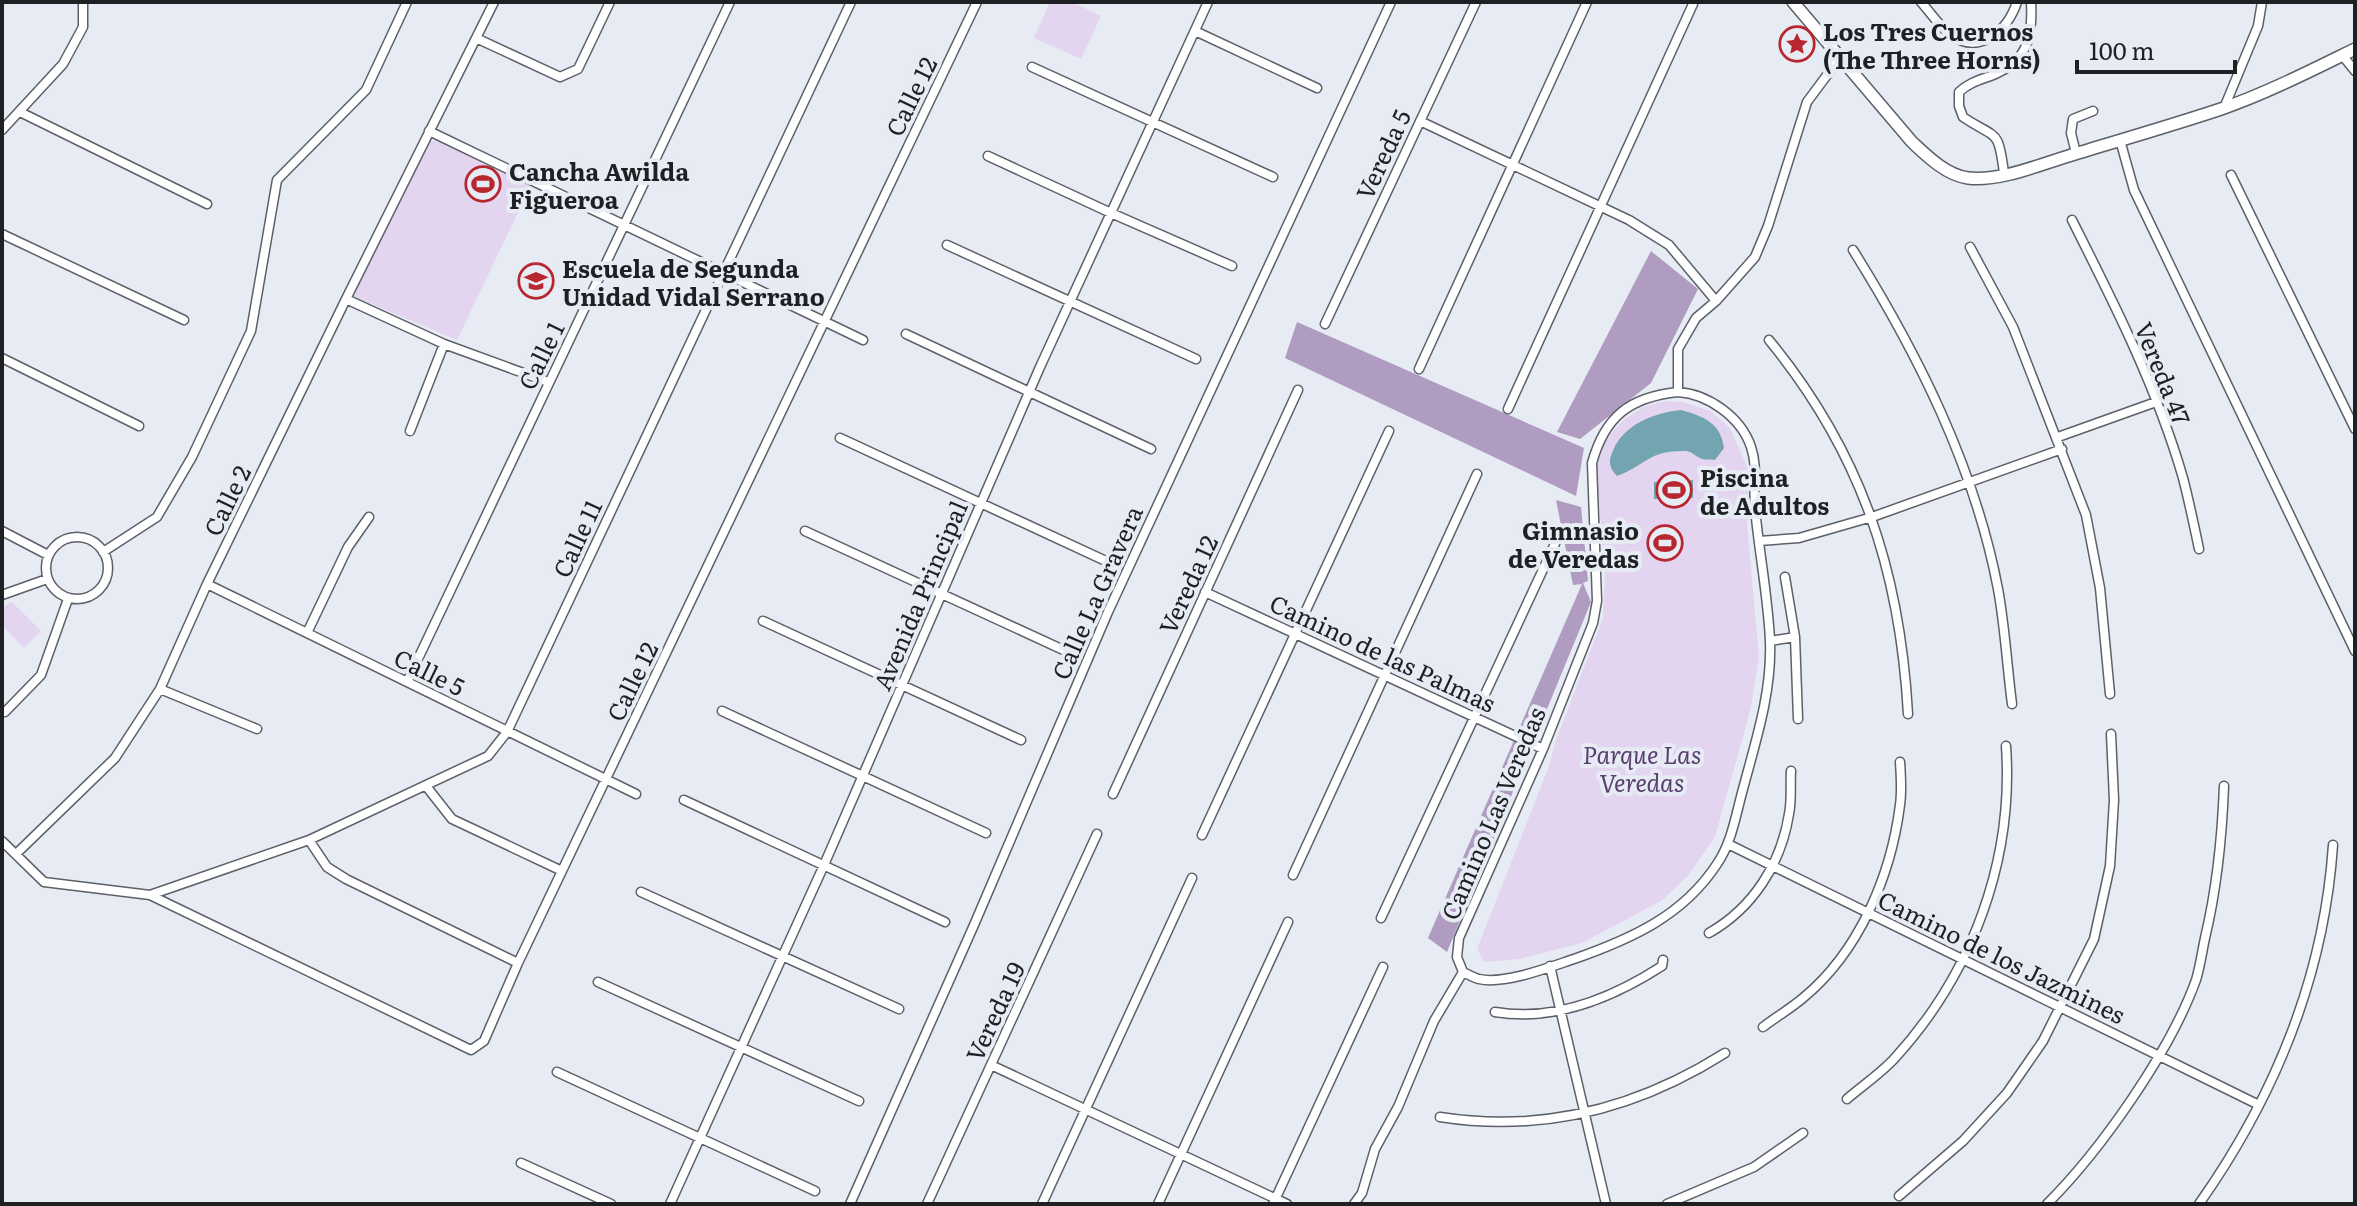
<svg xmlns="http://www.w3.org/2000/svg" width="2357" height="1206" font-family="Literata,serif">
<style>
.green{fill:#e3d5ef}
.forest{fill:#b09cc0}
.water{fill:#72a5b0}
.lines{fill:none;stroke-linecap:round;stroke-linejoin:round}
.minor-casing{stroke:#5c6068;stroke-width:11}
.tertiary-casing{stroke:#5c6068;stroke-width:14}
.minor{stroke:#fff;stroke-width:8}
.tertiary{stroke:#fff;stroke-width:11}
.labels{text-anchor:middle;dominant-baseline:central;stroke-width:8;stroke-linejoin:round;paint-order:stroke}
.poi-label{font-size:24px;font-weight:bold;fill:#1e2023;stroke:#e6ebf4;text-anchor:start}
.street-label{font-size:24px;fill:#1e2023;stroke:#e6ebf4}
.park-label{font-size:24px;font-style:italic;fill:#5c3f71;stroke:#e6ebf4}
</style>
<rect width="100%" height="100%" fill="#e6ebf4"/>
<path class="green" d="M1050 2H1072L1101 16 1081 59 1034 38Z
M430 141H440L531 185 457 340 355 297 353 290 425 145Z
M1665 401 1683 402 1710 411 1730 428 1749 471 1747 523 1759 658 1750 711 1715 837 1688 876 1661 901 1582 943 1519 959 1484 962 1477 949 1548 769 1556 740 1603 618 1605 572 1596 468 1605 441 1622 421 1643 407Z
M11 601 41 631 24 648 2 625V609Z"/>
<path class="forest" d="M1651 251 1698 289 1651 383 1580 439 1557 432Z
M1297 322 1584 448 1576 496 1285 358Z
M1556 500 1581 507 1588 581 1583 583 1591 602 1447 952 1428 938 1582 584 1573 585Z"/>
<path class="water" d="M1681 410C1703 416 1721 423 1724 448L1715 460C1711 459 1706 460 1702 459 1694 456 1693 451 1684 451 1647 451 1647 465 1617 476 1610 469 1608 462 1612 453 1622 425 1653 413 1681 410Z
M1693 480V498L1654 499V482Z"/>
<g class="lines">
<defs>
<path id="minor" d="M1921 2C1931 13 1939 26 1951 35 1980 56 2008 30 2017 2
M1195 31 1317 88
M476 38 560 77 578 69 610 2
M2342 55 2355 71
M1032 67 1273 177
M2224 108 2258 26 2262 2
M20 112 207 204
M1420 121 1629 220 1669 245 1716 301
M2 130 63 64 83 27V2
M429 131 863 340
M2120 140 2134 190 2355 651
M2076 153 2071 133 2073 119 2093 111
M988 156 1111 213 1232 266
M2004 173C1998 127 1997 140 1963 117L1959 106V92C1970 82 1980 80 1993 75 2028 61 2033 36 2031 2
M2231 175 2355 429
M2072 220C2114 303 2157 388 2183 478 2189 501 2194 525 2199 549
M2 234 184 320
M947 245 1196 359
M1970 247 2013 327 2086 515 2100 588 2110 694
M1853 250C1918 354 1975 468 1998 589 2005 627 2007 666 2012 704
M346 299 444 344 548 382
M1325 324 1476 2
M906 334 1151 449
M1769 340C1861 452 1900 570 1908 714
M2 358 139 426
M1419 369 1587 2
M1678 392C1708 394 1741 417 1751 447 1758 467 1753 488 1755 508 1759 552 1768 596 1770 641 1772 692 1756 740 1743 789 1736 814 1732 842 1717 864 1683 916 1631 939 1574 959 1550 967 1504 985 1479 979 1474 978 1468 974 1463 972L1457 957 1459 938 1543 749 1593 623 1597 601 1592 463C1605 416 1630 397 1678 392Z
M1678 392V349L1696 318 1716 301 1755 257 1768 226 1807 102 1839 59
M1508 409 1693 4
M410 431 444 344
M2058 437 2156 402
M840 438 1108 562
M2 531 48 555
M805 531 1070 653
M46 568a31 31 0 1 1 62 0a31 31 0 1 1-62 0Z
M1759 541 1799 538 1872 517 2062 449
M103 552 157 517 192 457 251 331 277 180 366 90 407 2
M1785 577 1795 637 1798 719
M207 584 636 794
M1205 592 1543 749
M2 595 47 579
M763 621 1021 740
M307 633 348 547 369 517
M1770 641 1795 637
M407 682 730 2
M160 689 257 729
M722 711 986 833
M5 712 41 675 68 599
M426 786 452 819 562 871
M1113 794 1298 390
M684 800 945 922
M1202 835 1389 431
M309 840 327 867 346 879 518 963
M2 841 44 882 150 895 471 1050 484 1041 518 963 977 2
M1728 844 2259 1105
M16 854 115 758 160 689 207 584 346 299 494 2
M1293 875 1477 474
M641 892 899 1009
M150 895 309 840 488 756 507 732 851 2
M1381 918 1559 535
M1709 933C1753 908 1781 864 1789 814 1792 800 1790 785 1791 771
M1550 966 1606 1204
M598 982 859 1101
M1495 1012C1554 1022 1614 997 1662 966L1663 960
M1763 1027C1776 1017 1790 1009 1803 998 1859 952 1891 876 1900 805 1902 791 1901 776 1900 762
M991 1065 1287 1204
M557 1072 815 1191
M1847 1099C1862 1086 1880 1074 1894 1059 1972 974 2014 861 2006 746
M1440 1117C1542 1133 1638 1108 1725 1053
M521 1163 611 1204
M1899 1196 1963 1141 2007 1093 2043 1041 2094 939 2110 866 2114 800 2111 734
M670 1204 824 865 1040 367 1208 2
M850 1204 974 925 1108 612 1391 2
M927 1204 1097 834
M1042 1204 1192 878
M1158 1204 1288 922
M1273 1204 1383 967
M1354 1204 1362 1193 1375 1149 1398 1107 1434 1021 1463 972
M1667 1204 1754 1167 1803 1133
M2047 1204C2101 1150 2170 1052 2196 980 2200 967 2202 952 2205 938 2217 888 2222 838 2224 786
M2199 1204C2275 1096 2324 978 2333 845"/>
<path id="tertiary" d="M1793 2 1912 142C1927 156 1946 175 1968 178 2000 182 2044 163 2075 154 2124 139 2173 125 2221 109 2267 93 2312 70 2355 49"/>
</defs>
<use href="#minor" class="minor-casing"/>
<use href="#tertiary" class="tertiary-casing"/>
<use href="#minor" class="minor"/>
<use href="#tertiary" class="tertiary"/>
</g>
<defs>
<symbol id="sight-ring" viewBox="-11 -11 22 22"><circle r="9.5" fill="#e6ebf4" stroke="#b82730" stroke-width="1.5"/><path d="M0-6L1.8-2.2L6-1.7L2.9 1.2L3.7 5.4L0 3.3L-3.7 5.4L-2.9 1.2L-6-1.7L-1.8-2.2Z" fill="#b82730"/></symbol>
<symbol id="stadium-ring" viewBox="-11 -11 22 22"><circle r="9.5" fill="#e6ebf4" stroke="#b82730" stroke-width="1.5"/><path d="M0-5a6.5 5 0 1 0 0 10a6.5 5 0 1 0 0-10ZM-3.5-1.8h7v3.6h-7Z" fill="#b82730"/></symbol>
<symbol id="school-ring" viewBox="-11 -11 22 22"><circle r="9.5" fill="#e6ebf4" stroke="#b82730" stroke-width="1.5"/><path d="M0-5L7-2L0 1L-7-2ZM-4 1L0 2.5L4 1V4Q0 6-4 4Z" fill="#b82730"/></symbol>
</defs>
<g fill-rule="evenodd">
<use href="#sight-ring" x="1777" y="24" width="40" height="40"/>
<use href="#stadium-ring" x="463" y="164" width="40" height="40"/>
<use href="#school-ring" x="516" y="261" width="40" height="40"/>
<use href="#stadium-ring" x="1654" y="470" width="40" height="40"/>
<use href="#stadium-ring" x="1645" y="523" width="40" height="40"/>
</g>
<g class="labels">
<g class="poi-label">
<text x="1823" y="30">Los Tres Cuernos<tspan x="1823" dy="28">(The Three Horns)</tspan></text>
<text x="509" y="170">Cancha Awilda<tspan x="509" dy="28">Figueroa</tspan></text>
<text x="562" y="267">Escuela de Segunda<tspan x="562" dy="28">Unidad Vidal Serrano</tspan></text>
<text x="1700" y="476">Piscina<tspan x="1700" dy="28">de Adultos</tspan></text>
<text x="1639" y="529" text-anchor="end">Gimnasio<tspan x="1639" dy="28">de Veredas</tspan></text>
</g>
<g class="street-label">
<text transform="translate(910 96) rotate(-64)">Calle 12</text>
<text transform="translate(1382 154) rotate(-65)">Vereda 5</text>
<text transform="translate(540 355) rotate(-64)">Calle 1</text>
<text transform="translate(2164 373) rotate(68)">Vereda 47</text>
<text transform="translate(226 500) rotate(-64)">Calle 2</text>
<text transform="translate(576 538) rotate(-65)">Calle 11</text>
<text transform="translate(1187 584) rotate(-65)">Vereda 12</text>
<text transform="translate(1096 592) rotate(-66)">Calle La Gravera</text>
<text transform="translate(919 595) rotate(-67)">Avenida Principal</text>
<text transform="translate(1383 652) rotate(25)">Camino de las Palmas</text>
<text transform="translate(430 671) rotate(26)">Calle 5</text>
<text transform="translate(631 681) rotate(-64)">Calle 12</text>
<text transform="translate(1492 813) rotate(-67)">Camino Las Veredas</text>
<text transform="translate(2002 956) rotate(26)">Camino de los Jazmines</text>
<text transform="translate(994 1011) rotate(-65)">Vereda 19</text>
</g>
<g class="park-label">
<text x="1642" y="753">Parque Las<tspan x="1642" dy="28">Veredas</tspan></text>
</g>
</g>
<rect width="2357" height="1206" fill="none" stroke="#1e2023" stroke-width="8"/>
<path d="M2077 60v12h158v-12" fill="none" stroke="#1e2023" stroke-width="4"/>
<text x="2089" y="60" font-size="24" fill="#1e2023" stroke="#e6ebf4" stroke-width="6" paint-order="stroke">100 m</text>
</svg>
